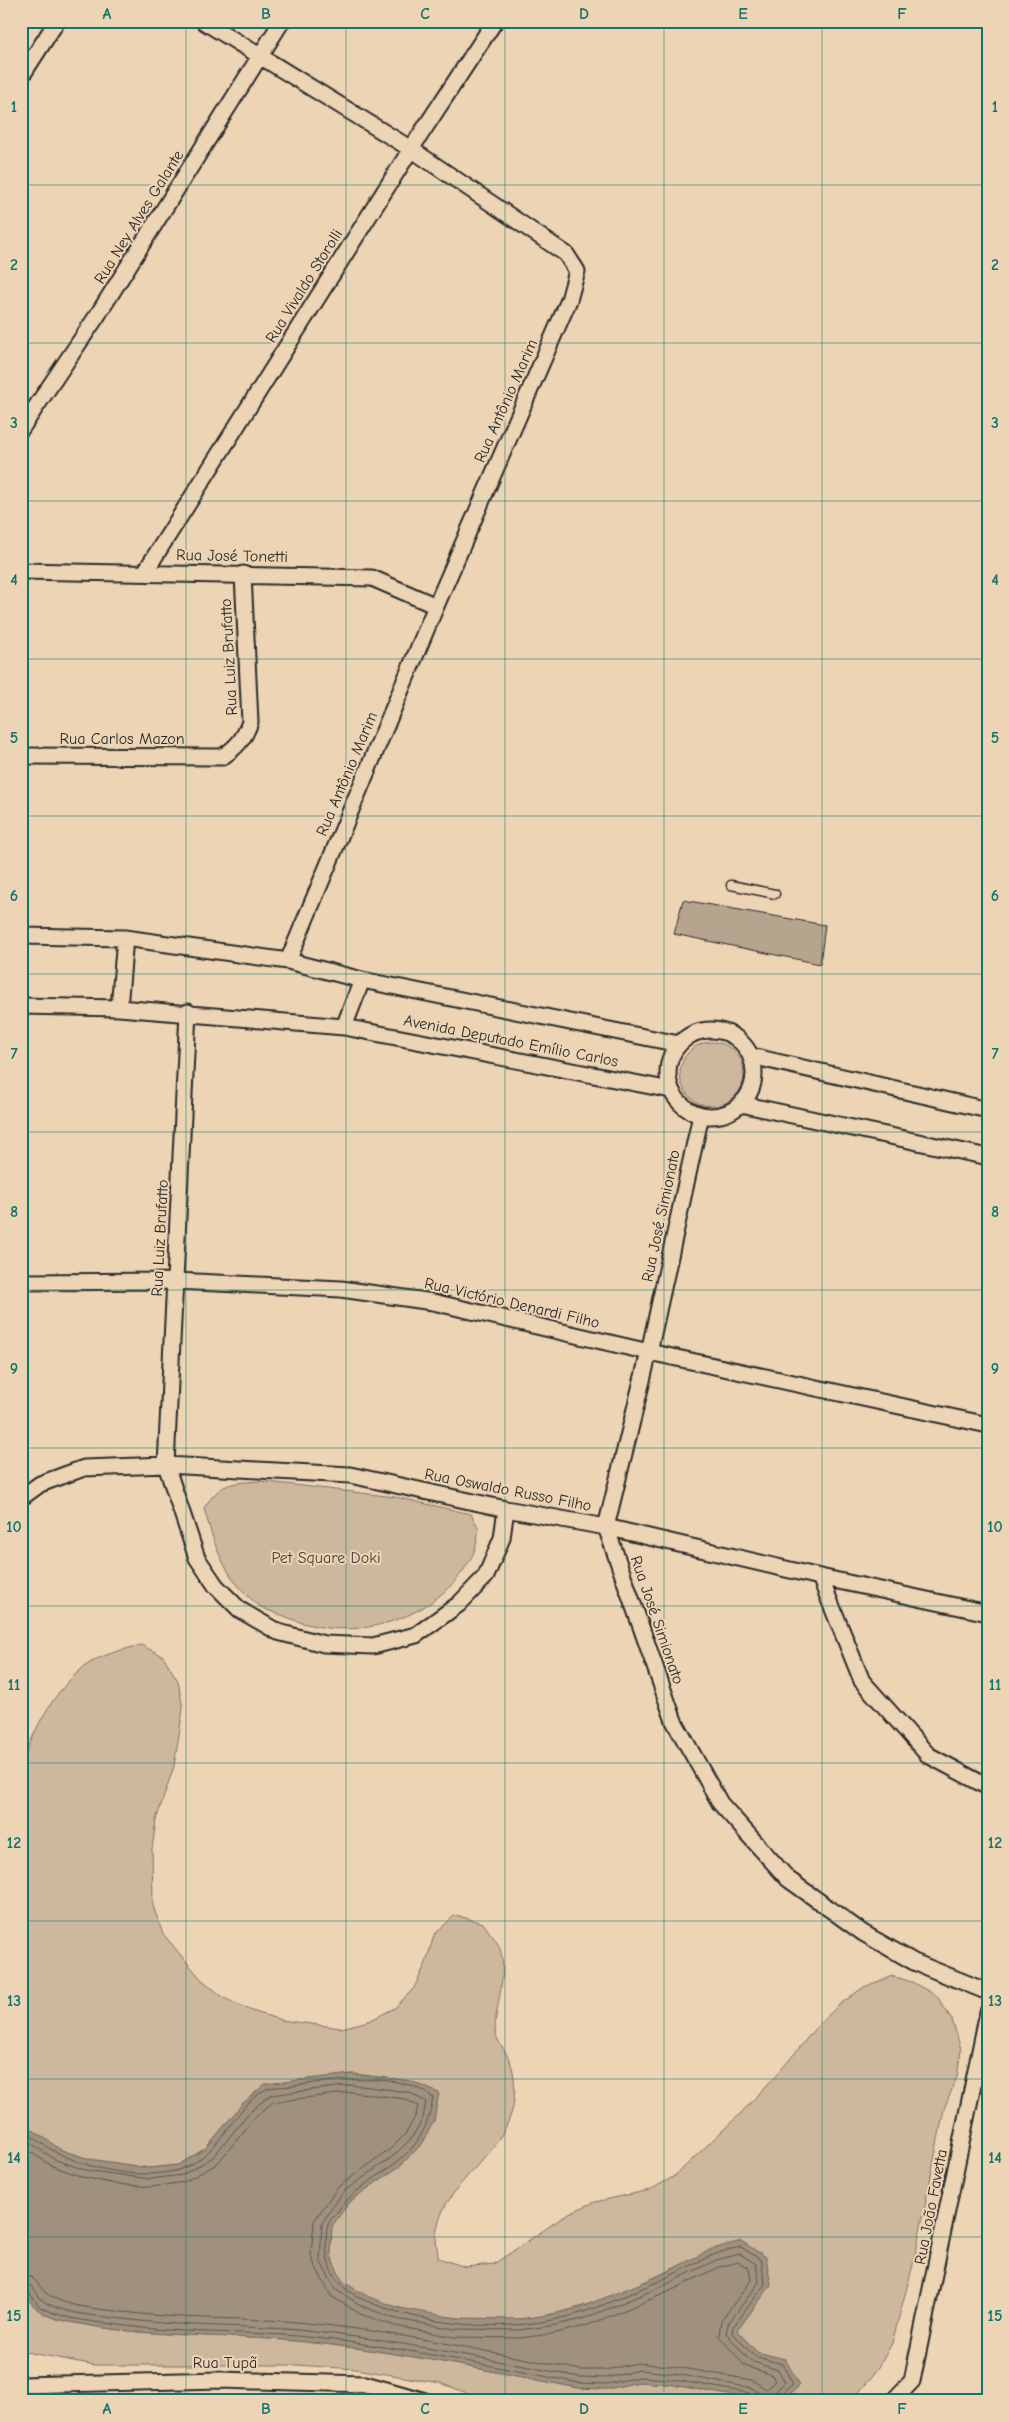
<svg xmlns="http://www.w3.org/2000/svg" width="1009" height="2422" font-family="'Comic Neue',sans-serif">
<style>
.green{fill:#cdb89e;stroke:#7c7264}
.water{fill:#a0917e;stroke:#71685d}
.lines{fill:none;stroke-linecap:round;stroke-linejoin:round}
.shore{stroke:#5a544c;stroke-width:1}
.building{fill:#b6a48e;stroke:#2b2b2b}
.lane-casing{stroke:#2b2b2b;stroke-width:11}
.street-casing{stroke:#2b2b2b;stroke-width:19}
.lane{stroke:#ecd4b4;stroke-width:8}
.street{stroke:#ecd4b4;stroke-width:15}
.grid{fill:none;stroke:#0f766e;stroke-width:1;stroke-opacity:0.55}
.labels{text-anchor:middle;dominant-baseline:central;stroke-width:4;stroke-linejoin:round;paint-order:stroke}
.street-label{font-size:16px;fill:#2b2b2b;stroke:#ecd4b4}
.park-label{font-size:16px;fill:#43403c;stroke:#ecd4b4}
.neatline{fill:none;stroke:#0f766e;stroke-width:2}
.grid-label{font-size:16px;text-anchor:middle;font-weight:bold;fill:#0f766e}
</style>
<rect width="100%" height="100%" fill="#ecd4b4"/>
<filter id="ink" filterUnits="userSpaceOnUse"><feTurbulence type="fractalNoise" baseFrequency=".02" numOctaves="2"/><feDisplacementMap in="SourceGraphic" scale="10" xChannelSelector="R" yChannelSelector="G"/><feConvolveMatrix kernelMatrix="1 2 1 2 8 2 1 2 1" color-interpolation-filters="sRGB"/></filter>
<g filter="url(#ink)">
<path class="green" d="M680 1074a32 32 0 1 1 64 0a32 32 0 1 1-64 0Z
M260 1481 395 1497 471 1514 479 1529C477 1538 476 1550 471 1558 438 1620 353 1645 289 1618 280 1614 266 1611 258 1605 224 1577 215 1548 204 1508 221 1482 231 1483 260 1481Z
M141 1645 163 1656 178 1681 183 1709 174 1766 156 1820 152 1849 153 1906 163 1934 201 1979 224 1998 252 2011 281 2020 341 2028 369 2021 395 2008 414 1988 426 1963 434 1935 455 1915 483 1923C488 1931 497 1940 500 1949 508 1973 496 2003 495 2028 495 2040 504 2048 509 2059 516 2075 516 2094 512 2111 499 2158 447 2181 437 2228 434 2237 438 2249 438 2258L465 2267 494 2264 569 2213 595 2202 650 2190 675 2176 742 2112 781 2070 818 2025 839 2005 864 1987 892 1976 912 1982 937 1996 952 2020 961 2049 957 2077 944 2109 915 2257 892 2343 878 2369 852 2401H782L800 2385 757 2352 737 2331 712 2249C652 2279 589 2312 521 2319 475 2323 381 2314 345 2283 334 2274 330 2254 331 2241 332 2237 331 2230 332 2226 342 2202 379 2180 400 2166L411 2081 353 2074 294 2081 243 2103 206 2148 178 2165 149 2168 89 2159 61 2150 36 2132 21 2125V1767C34 1729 52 1693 84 1667 99 1655 122 1650 141 1645Z
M21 2291C37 2310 41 2316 66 2321 142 2338 219 2334 296 2341 391 2350 485 2370 579 2388L607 2389 639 2382 668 2384 762 2401H489L440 2383 356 2369 296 2365H95L21 2351Z"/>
<path class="water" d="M353 2074 411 2081 439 2093 434 2121 420 2146 400 2166 351 2200 332 2226 330 2256 343 2282 369 2297 399 2308 456 2318 519 2319 549 2315 579 2308 659 2276 712 2249 741 2241 766 2257 771 2285 737 2331 757 2352 785 2359 800 2385 782 2401H762L668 2384 639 2382 607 2389 579 2388C485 2370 391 2350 296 2341 219 2334 142 2338 66 2321 41 2316 37 2310 21 2291V2125L36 2132 61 2150 89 2159 149 2168 178 2165 206 2148 243 2103 265 2084Z"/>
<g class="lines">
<path class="shore" d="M21 2130C35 2137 46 2148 60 2154 93 2170 142 2180 178 2170 222 2157 232 2106 267 2089 274 2086 285 2087 293 2086 328 2081 405 2070 433 2098 430 2114 426 2129 416 2143 395 2171 359 2181 337 2212 333 2217 328 2222 327 2228 322 2273 338 2291 379 2306 440 2328 518 2333 580 2313 607 2305 632 2292 657 2282 685 2270 710 2252 741 2247L761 2260 765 2284 733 2327 732 2332 754 2356 782 2364 793 2384 780 2395 779 2401
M21 2137 56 2160 85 2170 150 2179 182 2175 212 2158 251 2111 270 2095 353 2085 408 2092 426 2102 423 2118 411 2139 392 2157 343 2192 322 2223 320 2261 336 2290 364 2307 396 2319 455 2329 519 2330 550 2326 583 2319 663 2286 716 2260 740 2254 756 2264 759 2282 728 2324 726 2333 750 2361 778 2370 785 2382 775 2392 773 2401
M21 2146 52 2166 83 2177 115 2184 151 2187 184 2182 217 2164 256 2116 273 2102 353 2092 405 2099 418 2106 416 2115 405 2135 388 2151 338 2187 314 2221 311 2255 314 2264 331 2296 360 2314 395 2326 454 2337 520 2338 551 2334 586 2326 666 2293 719 2267 738 2262 749 2268 751 2280 721 2321 719 2336 745 2366 772 2375 775 2381 766 2389 752 2380 670 2366 637 2363 605 2370H581C487 2351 393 2331 297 2322 240 2317 181 2320 124 2312 101 2309 70 2308 50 2296 38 2289 38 2275 21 2275
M21 2282C35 2283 36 2297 46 2303 68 2315 99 2316 124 2319 181 2327 239 2325 297 2330 392 2339 486 2359 580 2377L606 2378 639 2370 670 2373 752 2388 759 2393 760 2401
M21 2288C32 2289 34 2304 42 2308 65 2320 95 2322 120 2325 178 2334 238 2331 297 2336 392 2345 486 2365 579 2383L607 2384 639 2377 669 2379 749 2393 753 2396 754 2401"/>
</g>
<path class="building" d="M683 900 825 925 820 964 674 934Z"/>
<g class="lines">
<defs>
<path id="lane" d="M731 885 775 894"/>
<path id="street" d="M203 21 411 149 566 254 577 271 569 300 436 606 288 961
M21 77 57 21
M21 429 97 316 282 21
M21 571 372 578 436 606
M145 572 411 149 495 21
M21 756 222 757C237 747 244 739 250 722L243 574
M21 936 125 938 288 961 362 980 679 1044
M21 1006 119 1008 344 1027 671 1090
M119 1008 125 938
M188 1012 166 1465 197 1558 216 1586 240 1610 278 1632 324 1644 373 1646 416 1635 459 1604 486 1576 502 1538 506 1509
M344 1027 362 980
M668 1073a43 43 0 1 1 86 0a43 43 0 1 1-86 0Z
M751 1056 988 1110
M741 1104 988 1157
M701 1115 649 1352 606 1527 674 1721 720 1803 788 1879 863 1933 914 1962 988 1992
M21 1282 176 1281 341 1289 433 1302 649 1352 988 1425
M21 1498 40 1484 84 1468 166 1465 350 1475 506 1509 606 1527 820 1577 988 1613
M820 1577 862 1681 928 1755 988 1787
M21 2385 220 2380 365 2384 425 2401
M893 2401 912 2381 988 2012"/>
</defs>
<use href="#lane" class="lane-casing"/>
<use href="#street" class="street-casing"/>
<use href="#lane" class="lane"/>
<use href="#street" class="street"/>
</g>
</g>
<path class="grid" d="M186 21V2401M346 21V2401M505 21V2401M664 21V2401M822 21V2401M21 185H988M21 343H988M21 501H988M21 659H988M21 816H988M21 974H988M21 1132H988M21 1290H988M21 1448H988M21 1606H988M21 1763H988M21 1921H988M21 2079H988M21 2237H988"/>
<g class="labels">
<g class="street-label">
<text transform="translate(139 217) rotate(-58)">Rua Ney Alves Galante</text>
<text transform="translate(304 286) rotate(-58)">Rua Vivaldo Storolli</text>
<text transform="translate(506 401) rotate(-66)">Rua Antônio Marim</text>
<text transform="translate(232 556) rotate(1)">Rua José Tonetti</text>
<text transform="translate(229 657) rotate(-93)">Rua Luiz Brufatto</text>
<text x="122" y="739">Rua Carlos Mazon</text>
<text transform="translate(347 774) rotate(-67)">Rua Antônio Marim</text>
<text transform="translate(511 1041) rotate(11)">Avenida Deputado Emílio Carlos</text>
<text transform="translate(661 1216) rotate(-78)">Rua José Simionato</text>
<text transform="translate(160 1238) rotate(-87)">Rua Luiz Brufatto</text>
<text transform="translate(512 1303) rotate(13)">Rua Victório Denardi Filho</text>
<text transform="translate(508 1490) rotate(11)">Rua Oswaldo Russo Filho</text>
<text transform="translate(657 1620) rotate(71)">Rua José Simionato</text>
<text transform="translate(931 2207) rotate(-79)">Rua João Favetta</text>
<text x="225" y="2363">Rua Tupã</text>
</g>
<g class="park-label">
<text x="326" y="1558">Pet Square Doki</text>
</g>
</g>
<rect width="1009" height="2422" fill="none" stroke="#ecd4b4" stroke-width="55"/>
<rect x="28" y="28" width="954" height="2366" class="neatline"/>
<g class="grid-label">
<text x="107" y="19">A</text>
<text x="266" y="19">B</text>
<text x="425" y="19">C</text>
<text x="584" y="19">D</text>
<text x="743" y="19">E</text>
<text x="902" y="19">F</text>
<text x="14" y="112">1</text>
<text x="995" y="112">1</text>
<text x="14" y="270">2</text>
<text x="995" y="270">2</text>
<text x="14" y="428">3</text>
<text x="995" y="428">3</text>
<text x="14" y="585">4</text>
<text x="995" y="585">4</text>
<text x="14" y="743">5</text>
<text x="995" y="743">5</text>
<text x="14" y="901">6</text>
<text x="995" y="901">6</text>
<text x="14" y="1059">7</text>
<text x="995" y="1059">7</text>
<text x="14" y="1217">8</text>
<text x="995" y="1217">8</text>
<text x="14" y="1374">9</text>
<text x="995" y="1374">9</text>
<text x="14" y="1532">10</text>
<text x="995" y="1532">10</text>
<text x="14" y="1690">11</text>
<text x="995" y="1690">11</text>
<text x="14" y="1848">12</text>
<text x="995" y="1848">12</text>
<text x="14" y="2006">13</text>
<text x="995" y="2006">13</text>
<text x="14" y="2163">14</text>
<text x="995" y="2163">14</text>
<text x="14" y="2321">15</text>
<text x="995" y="2321">15</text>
<text x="107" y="2414">A</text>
<text x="266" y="2414">B</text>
<text x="425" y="2414">C</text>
<text x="584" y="2414">D</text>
<text x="743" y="2414">E</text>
<text x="902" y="2414">F</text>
</g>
</svg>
